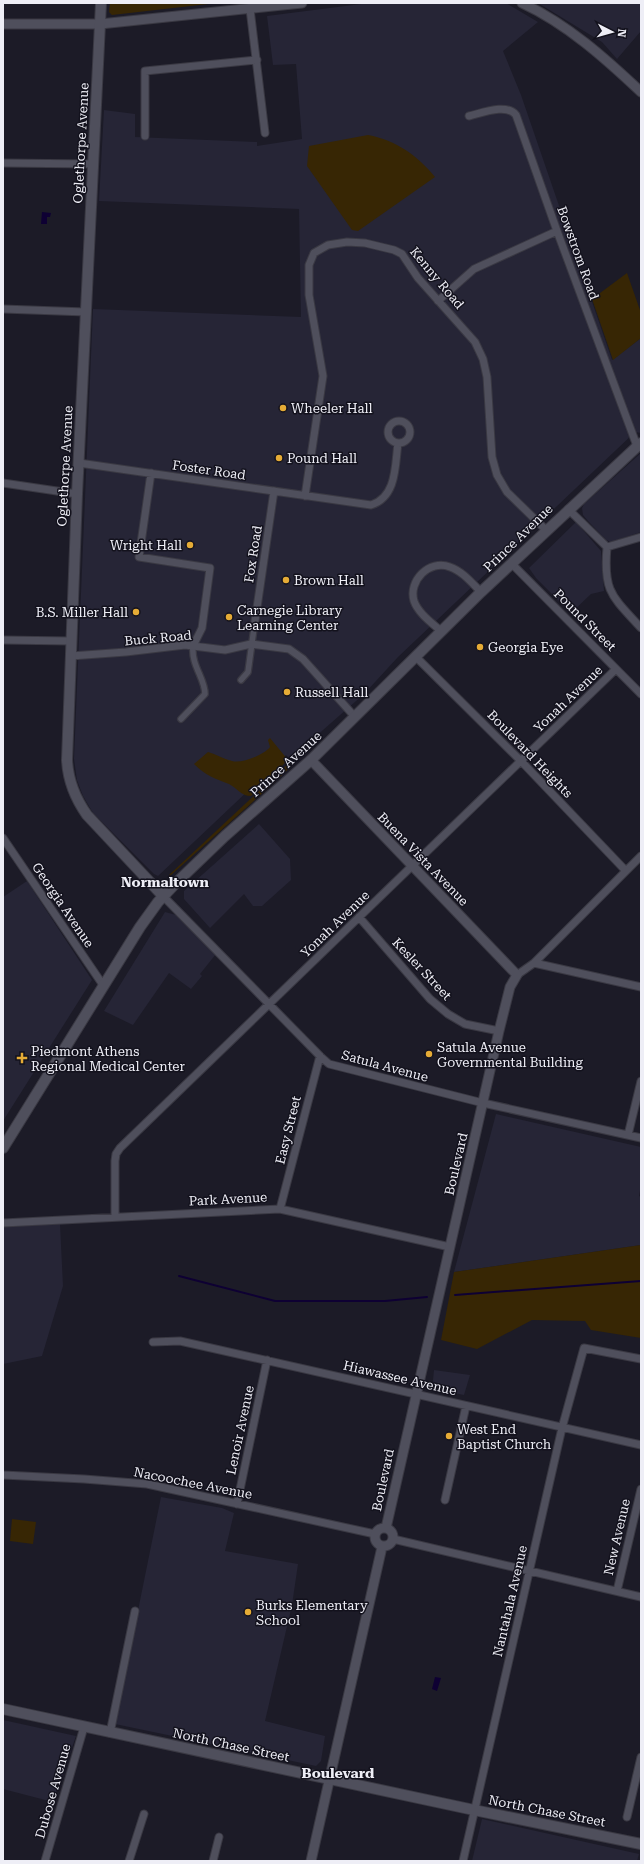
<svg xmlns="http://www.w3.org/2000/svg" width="644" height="1864" font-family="'Roboto Serif',serif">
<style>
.built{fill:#262536}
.green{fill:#372604}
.water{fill:#0e0033}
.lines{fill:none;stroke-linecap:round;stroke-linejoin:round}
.stream{stroke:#0e0033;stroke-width:2}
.pedestrian-casing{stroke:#3a3943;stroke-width:8}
.minor-casing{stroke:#3a3943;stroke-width:9}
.tertiary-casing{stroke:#3a3943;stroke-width:11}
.secondary-casing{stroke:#3a3943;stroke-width:12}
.pedestrian{stroke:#4f4f5c;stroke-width:5.5}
.minor{stroke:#4f4f5c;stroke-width:7}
.tertiary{stroke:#4f4f5c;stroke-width:9}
.secondary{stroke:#4f4f5c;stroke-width:10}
.poi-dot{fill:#e6ac36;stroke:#13121d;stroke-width:1.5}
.labels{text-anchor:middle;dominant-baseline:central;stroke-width:3;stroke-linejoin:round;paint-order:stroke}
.street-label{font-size:13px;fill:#eeeef6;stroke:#13121d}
.poi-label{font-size:13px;fill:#eeeef6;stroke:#13121d;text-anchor:start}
.neighbourhood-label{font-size:14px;font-weight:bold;fill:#eeeef6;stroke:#13121d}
</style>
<rect width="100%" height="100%" fill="#1c1b27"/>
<path class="built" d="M369 3H506L538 22 503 51 521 95 612 360 641 338V433L635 432 398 657 364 694 290 759 286 755 158 876 154 874 93 813 83 796 77 780 74 759 93 309 301 317 299 209 99 201 104 110 135 114V137L257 142V146L302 139 296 64 273 65 267 16Z
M538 3H641V31L617 59 602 42Z
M641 453V532L611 542 606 540 588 521 583 515 582 508 584 504Z
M576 522 601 551 604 591 591 594 571 613 536 578 529 568Z
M259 824 290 859 291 880 262 906H253L244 894 210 928 184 899V891Z
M27 881 92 980 3 1121V897Z
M165 912 180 916 216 954 200 974 202 976 191 989 169 973 133 1025 104 1011Z
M496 1114 641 1147V1185L639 1196 641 1197V1245L454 1272Z
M60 1224 63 1286 42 1356 3 1364V1227Z
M434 1370 470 1375 464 1395 434 1389 433 1380Z
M161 1497 222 1508 234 1513 225 1551 298 1564 292 1605 265 1721 325 1736 321 1761 316 1766 115 1724Z
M3 1720 76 1736 53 1802 3 1789Z
M482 1819 639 1854 637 1861H472Z"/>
<path class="green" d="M110 3H217L112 15 109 12Z
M368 135C396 140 418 156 435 177L358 231 352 230 307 166 309 146Z
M627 273 641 313V338L613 360 592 299Z
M270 738 288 760 251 796C241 796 237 788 229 784 214 778 206 776 194 764L208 752C216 754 223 759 232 761 241 764 264 755 270 747L268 740Z
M291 761 294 764 280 777 277 774Z
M274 777 276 781 170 876 169 875Z
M641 1245V1338L591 1330 585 1321 532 1320 477 1349 441 1340 454 1272Z
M12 1519 36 1522 33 1544 10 1541Z"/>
<path class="water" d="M42 212 51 213 50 217H47V224H41Z
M435 1677 441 1678 437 1691 432 1689Z"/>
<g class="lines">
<path class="stream" d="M179 1276 275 1301H385L427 1297
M455 1295 641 1281"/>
<defs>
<path id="pedestrian" d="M241 680 248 672 254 628
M181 719 205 694C205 678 191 666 193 646"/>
<path id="minor" d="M250 9 265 133
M469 116C482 113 507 103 516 115L557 231 637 446
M145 136V71L257 60
M3 163 93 164
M438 301 474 269 557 231
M3 309 86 312
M388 432a11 11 0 1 1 22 0a11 11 0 1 1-22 0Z
M79 463 371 505C397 497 395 465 398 443
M151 473 139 557 210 568 202 628 193 646
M3 483 77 494
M305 496 323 376 309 295V265L314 253 328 245 347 242 365 243 394 250 402 254 418 278 475 342 483 359 487 377 492 457 497 475 507 492 546 530
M568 509 607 547
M607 547C603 592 612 596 641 628
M607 547 641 537
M511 563 641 694
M254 628 274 491
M441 631C432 623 418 613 414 601 408 581 429 559 450 567 462 571 472 583 481 592
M3 640 71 641
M71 656 126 652 185 645 225 650 251 644 289 649 303 659 355 717
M415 656 521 761 626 871
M3 838 103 985
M163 896 320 1056 329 1064 483 1103 641 1138
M359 917 430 999 448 1014 465 1024 499 1031
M534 963 641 987
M517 975 534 963 641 856
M628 1135 641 1081
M280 1209 320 1056
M115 1216V1161L116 1154 120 1148 616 669
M3 1223 280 1209 450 1247
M153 1342 180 1341 641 1445
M3 1475 84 1479 147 1484 375 1534
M445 1500 466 1406
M237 1504 267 1360
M393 1539 641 1597
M617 1591 641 1489
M110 1733 135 1611
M627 1817 641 1757
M45 1861 84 1727
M129 1861 144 1814
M213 1861 219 1837
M463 1861 562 1428 584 1348 641 1359"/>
<path id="tertiary" d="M522 3C567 24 605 58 641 92
M3 24H100L302 3
M311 760 517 975 510 987 499 1031 386 1528
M375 1537a9 9 0 1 1 18 0a9 9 0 1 1-18 0Z
M311 1861 382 1547"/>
<path id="secondary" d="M101 3 77 494 67 760C68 781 75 798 87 815L163 896
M3 1148 140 927 158 902 175 884 225 836 311 760 481 592 641 443
M3 1709 474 1810 641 1844"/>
</defs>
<use href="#pedestrian" class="pedestrian-casing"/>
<use href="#minor" class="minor-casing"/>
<use href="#tertiary" class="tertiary-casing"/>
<use href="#secondary" class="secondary-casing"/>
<use href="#pedestrian" class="pedestrian"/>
<use href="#minor" class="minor"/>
<use href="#tertiary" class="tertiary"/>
<use href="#secondary" class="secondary"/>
</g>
<g class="poi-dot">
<circle cx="283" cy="408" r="4"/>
<circle cx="279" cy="458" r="4"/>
<circle cx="190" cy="545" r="4"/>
<circle cx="286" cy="580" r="4"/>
<circle cx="136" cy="612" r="4"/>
<circle cx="229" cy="617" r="4"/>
<circle cx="480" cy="647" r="4"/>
<circle cx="287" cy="692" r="4"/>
<circle cx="429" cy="1054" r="4"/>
<path d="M20 1052h4v4h4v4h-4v4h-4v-4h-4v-4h4z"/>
<circle cx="449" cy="1436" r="4"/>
<circle cx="248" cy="1612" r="4"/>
</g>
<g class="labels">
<g class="street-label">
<text transform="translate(81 143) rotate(-87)">Oglethorpe Avenue</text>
<text transform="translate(578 253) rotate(70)">Bowstrom Road</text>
<text transform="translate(437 278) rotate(50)">Kenny Road</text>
<text transform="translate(65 466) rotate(-87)">Oglethorpe Avenue</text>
<text transform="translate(209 470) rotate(8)">Foster Road</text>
<text transform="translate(518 538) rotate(-44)">Prince Avenue</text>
<text transform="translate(253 554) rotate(-81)">Fox Road</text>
<text transform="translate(585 620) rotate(45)">Pound Street</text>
<text transform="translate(158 638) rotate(-5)">Buck Road</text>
<text transform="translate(568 699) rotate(-44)">Yonah Avenue</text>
<text transform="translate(530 754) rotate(46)">Boulevard Heights</text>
<text transform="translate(286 764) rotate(-42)">Prince Avenue</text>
<text transform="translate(423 859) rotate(46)">Buena Vista Avenue</text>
<text transform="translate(63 905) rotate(56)">Georgia Avenue</text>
<text transform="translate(335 924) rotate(-44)">Yonah Avenue</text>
<text transform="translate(422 969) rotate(47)">Kesler Street</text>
<text transform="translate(385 1066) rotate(15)">Satula Avenue</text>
<text transform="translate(288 1130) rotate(-76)">Easy Street</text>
<text transform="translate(456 1164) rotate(-77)">Boulevard</text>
<text transform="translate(228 1199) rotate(-3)">Park Avenue</text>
<text transform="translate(400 1378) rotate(13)">Hiawassee Avenue</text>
<text transform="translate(240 1430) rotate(-78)">Lenoir Avenue</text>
<text transform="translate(383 1480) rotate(-78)">Boulevard</text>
<text transform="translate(193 1483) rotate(11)">Nacoochee Avenue</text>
<text transform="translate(617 1537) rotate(-77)">New Avenue</text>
<text transform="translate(510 1601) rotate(-77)">Nantahala Avenue</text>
<text transform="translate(231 1745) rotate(12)">North Chase Street</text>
<text transform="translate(53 1791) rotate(-74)">Dubose Avenue</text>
<text transform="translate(547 1811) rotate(11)">North Chase Street</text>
</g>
<g class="poi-label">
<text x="291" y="408">Wheeler Hall</text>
<text x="287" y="458">Pound Hall</text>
<text x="182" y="545" text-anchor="end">Wright Hall</text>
<text x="294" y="580">Brown Hall</text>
<text x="237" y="610">Carnegie Library<tspan x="237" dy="15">Learning Center</tspan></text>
<text x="128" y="612" text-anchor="end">B.S. Miller Hall</text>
<text x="488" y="647">Georgia Eye</text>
<text x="295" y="692">Russell Hall</text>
<text x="437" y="1047">Satula Avenue<tspan x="437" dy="15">Governmental Building</tspan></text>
<text x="31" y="1051">Piedmont Athens<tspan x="31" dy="15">Regional Medical Center</tspan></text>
<text x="457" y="1429">West End<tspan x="457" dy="15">Baptist Church</tspan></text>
<text x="256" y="1605">Burks Elementary<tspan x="256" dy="15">School</tspan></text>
</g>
<g class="neighbourhood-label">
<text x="165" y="882">Normaltown</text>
<text x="338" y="1773">Boulevard</text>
</g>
</g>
<rect width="644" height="1864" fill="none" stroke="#eeeef6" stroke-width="8"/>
<g transform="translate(612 32) rotate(96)" stroke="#13121d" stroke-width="3" paint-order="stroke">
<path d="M0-3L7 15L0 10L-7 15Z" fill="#eeeef6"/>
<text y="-6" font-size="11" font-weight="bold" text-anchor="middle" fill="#eeeef6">N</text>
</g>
</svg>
